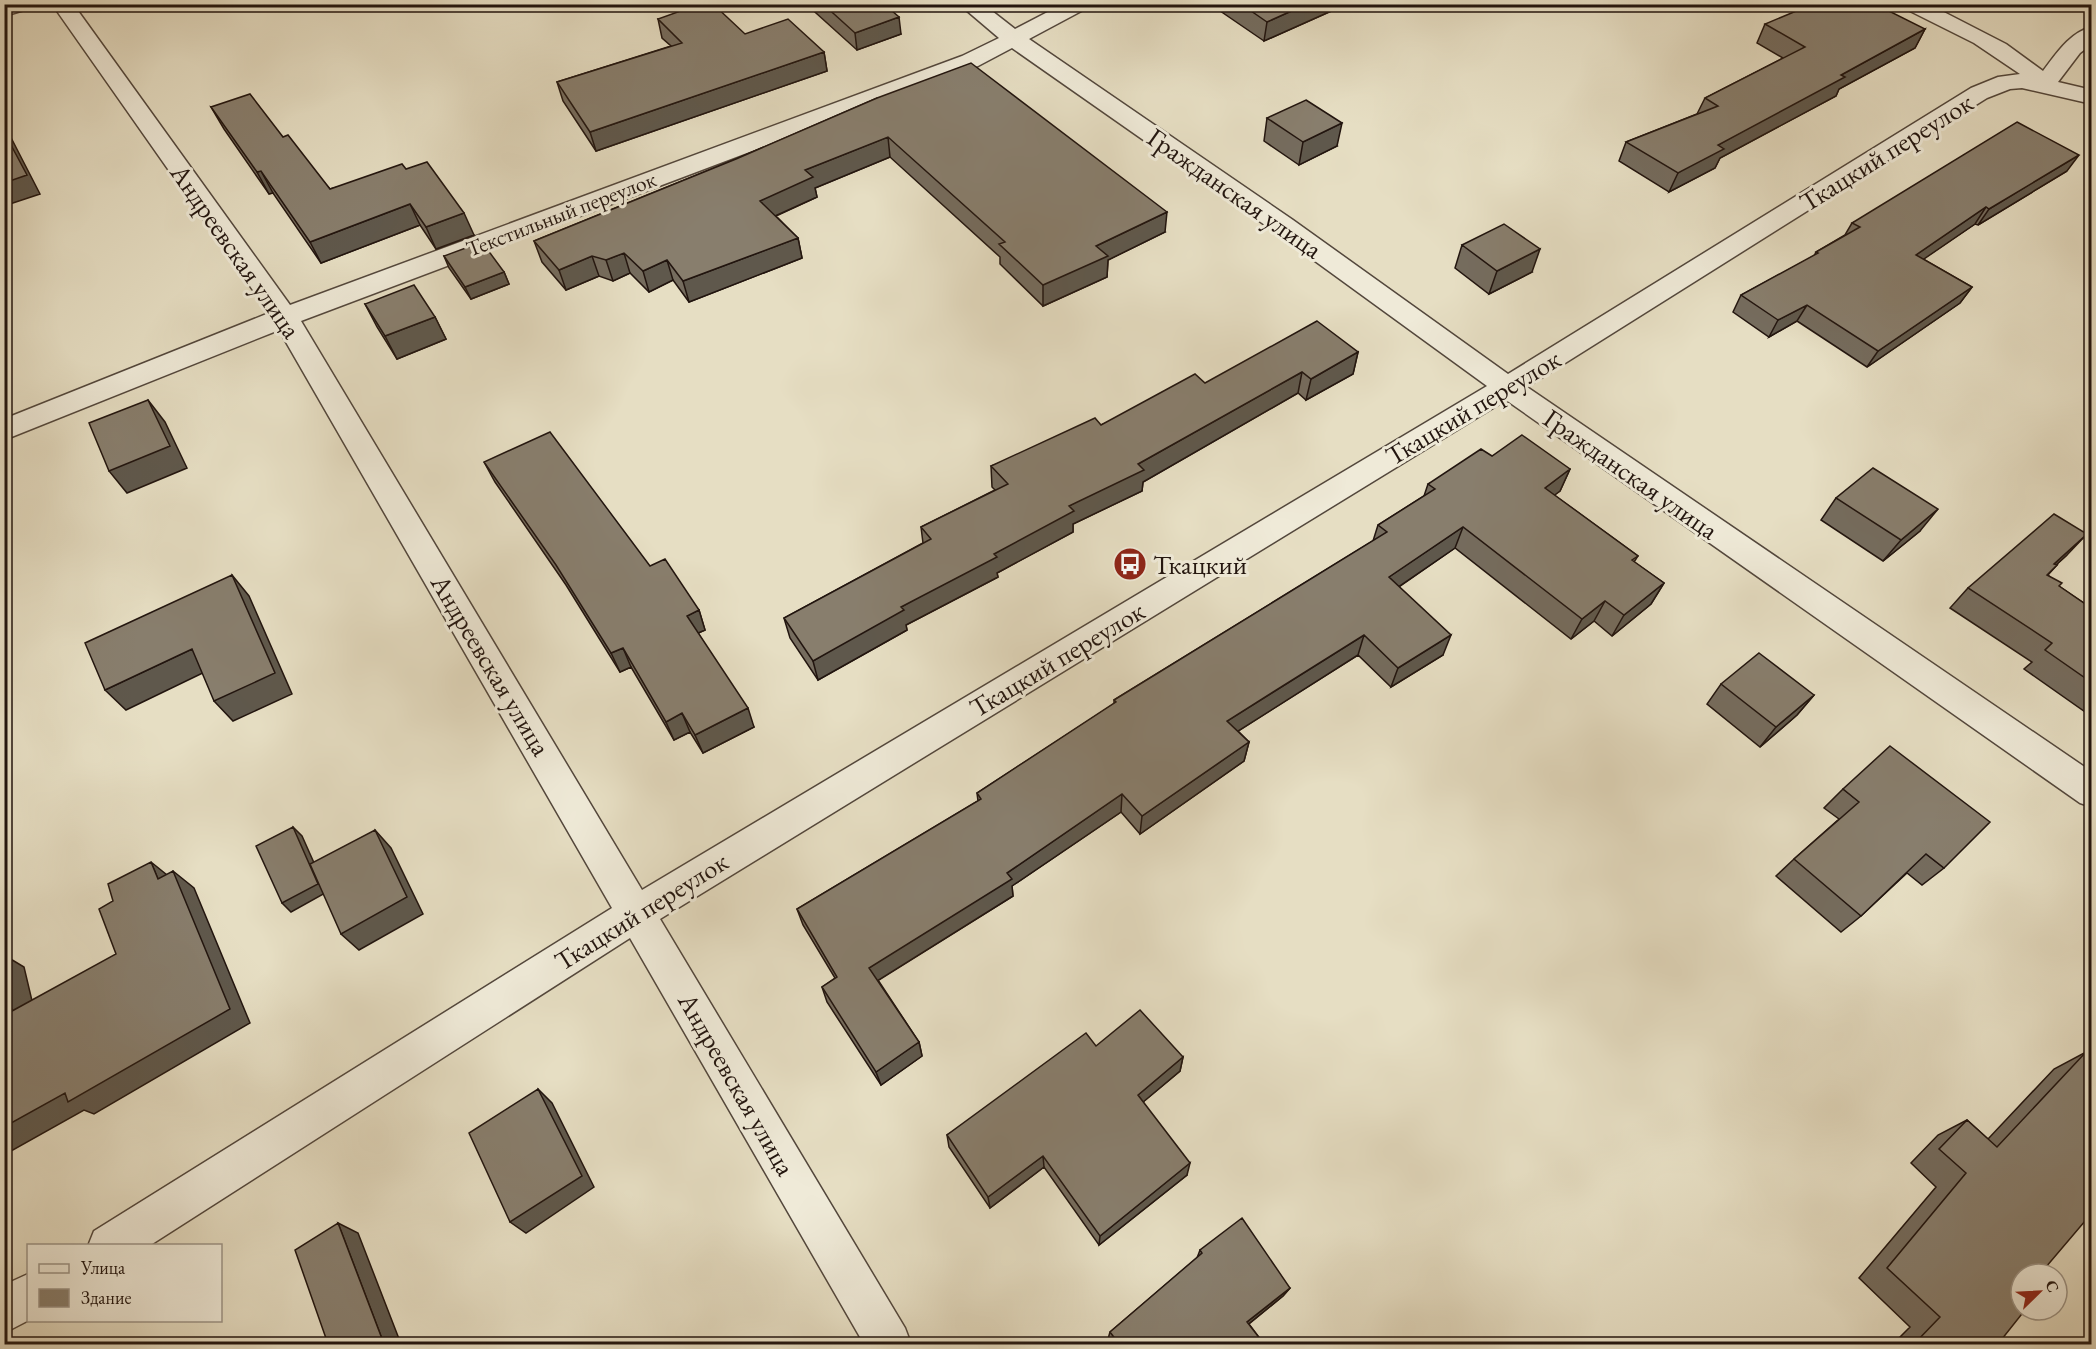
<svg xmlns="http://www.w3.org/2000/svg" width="2096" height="1349" font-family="'EB Garamond',serif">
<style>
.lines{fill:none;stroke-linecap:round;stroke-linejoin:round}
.minor-casing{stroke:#53473c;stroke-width:3}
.minor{fill:#efead8;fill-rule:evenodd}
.wall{fill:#756c5e;stroke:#22150f;stroke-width:1.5}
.shaded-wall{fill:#5f584c;stroke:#22150f;stroke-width:1.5}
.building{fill:#887e6d;stroke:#22150f;stroke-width:1.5}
.labels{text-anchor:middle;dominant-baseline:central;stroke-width:6;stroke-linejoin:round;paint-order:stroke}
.far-street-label{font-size:22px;fill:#22150f;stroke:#efead8}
.street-label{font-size:27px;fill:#22150f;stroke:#efead8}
.poi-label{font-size:27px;fill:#22150f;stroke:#efead8;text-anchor:start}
</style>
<rect width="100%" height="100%" fill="#e6dec3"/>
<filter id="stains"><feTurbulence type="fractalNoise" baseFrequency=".00333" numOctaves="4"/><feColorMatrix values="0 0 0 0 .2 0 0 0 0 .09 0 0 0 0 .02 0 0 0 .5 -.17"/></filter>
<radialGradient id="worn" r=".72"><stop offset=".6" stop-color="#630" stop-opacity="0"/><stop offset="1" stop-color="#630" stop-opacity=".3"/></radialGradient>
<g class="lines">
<defs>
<path id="minor" d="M4 4H34L31 8 4 16Z
M52 4H73L290 305 962 56 999 38 959 4H983L1015 29 1063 4H1090L1087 8 1029 39 1293 220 1508 374 1971 88 1998 77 2020 74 1974 43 1904 8 1901 4H1929L1936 8 2006 44 2043 71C2056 54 2070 32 2092 27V44L2080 53 2058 82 2092 90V104L2022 88 2010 89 1987 98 1527 387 2092 772V807L2080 803 1506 400 660 919 905 1328 911 1344H864L630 938 149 1246H88L94 1231 612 908 279 330 4 440V419L269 313ZM1012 48 1275 232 1487 386 642 890 301 321 978 66Z
M28 1274 29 1320 4 1333V1285Z"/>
</defs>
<use href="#minor" class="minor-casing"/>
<use href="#minor" class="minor"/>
</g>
<path class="wall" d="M806 4H884L901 34 857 50Z
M1210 4H1347L1264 41Z
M658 19 745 34 824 52 827 71 596 151 563 101 557 82 671 46 662 38Z
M1765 24 1925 29 1915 48 1839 89 1836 96 1720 158 1715 168 1669 192 1619 161 1626 142 1697 114 1705 98 1783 58 1757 43Z
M877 98 1165 232 1108 260 1107 277 1043 306 1000 264V257L890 157 815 188 817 197 776 216 798 238 802 258 689 302 673 280 649 292 630 273 613 281 599 276 566 290 542 262 534 241 736 159Z
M211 107 283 137 330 189 406 169 474 235 436 249 420 225 321 263 273 193 269 194 224 129Z
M1267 118 1337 146 1299 165 1264 141Z
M2067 171 1978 225 1975 224 1923 259 1972 287 1960 303 1867 367 1797 321 1769 337 1733 312 1741 295 1814 256 1816 252 1845 235 1852 223Z
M1462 245 1532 272 1489 294 1455 268Z
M444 256 504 272 509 284 471 299 449 268Z
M365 304 435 317 446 339 397 359 377 327Z
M1358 352 1353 374 1306 400 1298 393 1143 482 1142 491 1073 524V532L997 573 998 577 906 625 907 630 818 680 790 638 784 618 923 543 921 527 995 490 992 487 991 466 1101 425 1205 383Z
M1492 456 1570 469 1560 491 1554 495 1638 556 1634 562 1664 583 1651 604 1612 636 1594 621 1571 639 1455 548 1399 587 1443 655 1391 687 1358 655 1238 731 1249 742 1244 761 1140 834 1121 812 1012 886 1013 896 878 980 919 1042 922 1056 881 1085 827 1002 822 987 835 978 803 925 797 909 978 801 977 793 1114 704V700L1373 541 1378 525 1424 496 1428 484Z
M484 462 699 610 705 630 698 633 754 727 703 753 690 732 674 740 631 667 620 672 566 585 495 482Z
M1836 498 1920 531 1883 561 1821 520Z
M2067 555 2056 565H2057L2048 575 2059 586 2091 608V716L2024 669 2032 662 1950 608 1968 588Z
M1721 684 1814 695 1797 715 1760 747 1707 704Z
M1843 789 1944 868 1922 885 1907 873 1861 916 1841 932 1776 876 1794 859 1839 819 1824 808Z
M1096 1046 1183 1057 1180 1071 1143 1102 1187 1175 1099 1245 1044 1167 990 1208 949 1147 947 1135Z
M2086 1052 2021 1274 1998 1344H1893L1910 1327 1859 1278 1936 1187 1911 1163 1938 1135 1967 1120 1988 1139 2054 1069Z
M1200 1250 1290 1288 1283 1296 1249 1324 1264 1344H1111L1108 1339 1110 1332 1197 1258Z
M1809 1340 1813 1344H1795Z"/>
<path class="shaded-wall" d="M1307 4H1347L1264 41 1267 22Z
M899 17 901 34 857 50 855 33Z
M1925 29 1915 48 1839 89 1836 96 1720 158 1715 168 1669 192 1678 173 1718 145 1841 75Z
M824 52 827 71 596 151 590 132Z
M1342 123 1337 146 1299 165 1303 142Z
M4 124 40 194 4 206Z
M888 137 890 157 815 188 817 197 764 221 760 201 805 170Z
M2079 155 2067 171 1978 225 1989 209Z
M261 171 273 193 269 194 257 172Z
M410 204 420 225 321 263 310 242Z
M1986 207 1975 224 1905 272 1916 255Z
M1167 212 1165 232 1108 260 1107 277 1043 306V285L1096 246Z
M464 213 474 235 436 249 426 227Z
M798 238 802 258 689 302 683 281Z
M1540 249 1532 272 1489 294 1497 271Z
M624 253 630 273 613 281 606 260Z
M592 256 599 276 566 290 559 270Z
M667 260 673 280 649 292 643 271Z
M504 272 509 284 471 299 465 287Z
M1972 287 1960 303 1867 367 1878 351Z
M1807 305 1797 321 1769 337 1778 320Z
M435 317 446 339 397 359 385 336Z
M1358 352 1353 374 1306 400 1311 379Z
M1302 372 1298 393 1143 482 1142 491 1073 524V532L997 573 998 577 906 625 907 630 818 680 813 661 901 607 994 554 1069 506 1138 464Z
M148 400 165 422 187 468 127 493 109 471Z
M1570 469 1560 491 1535 510 1545 488Z
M1938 509 1920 531 1883 561 1901 540Z
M1463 527 1455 548 1382 598 1389 577Z
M2087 534 2067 555 2035 584 2054 564Z
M232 575 249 596 292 694 233 721 214 701Z
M1664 583 1651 604 1612 636 1624 615Z
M1605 601 1594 621 1571 639 1582 619Z
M699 610 705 630 694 635 687 616Z
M1364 635 1358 655 1224 740 1227 721Z
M1451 635 1443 655 1391 687 1398 668Z
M623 648 631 667 620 672 611 653Z
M192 649 211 669 126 710 105 690Z
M1814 695 1797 715 1760 747 1776 727Z
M748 708 754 727 703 753 695 735Z
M682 713 690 732 674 740 666 722Z
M1249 742 1244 761 1140 834 1142 816Z
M1122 794 1121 812 1012 886 1013 896 874 983 869 968Z
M293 827 302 836 327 892 291 912 282 903Z
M375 830 391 848 423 914 359 950 341 934Z
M151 862 172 879H158Z
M173 871 194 888 250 1023 94 1114 84 1110 4 1155V1127Z
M4 955 24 967 38 1026 12 1011 4 978Z
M919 1042 922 1056 881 1085 876 1072Z
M1183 1057 1180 1071 1136 1108 1138 1095Z
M538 1089 552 1103 594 1187 526 1233 510 1222Z
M1043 1156 1044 1167 990 1208 988 1197Z
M1190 1163 1187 1175 1099 1245 1100 1236Z
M338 1223 358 1233 401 1344H384Z
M1290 1288 1283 1296 1241 1330 1247 1322Z"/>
<path class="building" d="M700 4H713L745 34 788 19 824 52 590 132 557 82 682 43 658 19Z
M823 4H884L899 17 855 33Z
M1241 4H1307L1267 22Z
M1813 4H1875L1925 29 1841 75 1845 77 1718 145 1724 149 1678 173 1626 142 1718 106 1705 98 1805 47 1765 24Z
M971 63 1167 212 1096 246 1108 256 1043 285 999 244 1005 242 888 137 805 170 813 177 760 201 798 238 683 281 667 260 643 271 624 253 606 260 592 256 559 270 534 241 736 159 877 98Z
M250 94 283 137 288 135 330 189 402 164 406 169 427 162 464 213 426 227 410 204 310 242 261 171 257 172 211 107Z
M1306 100 1342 123 1303 142 1267 118Z
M2017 122 2079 155 1989 209 1986 207 1916 255 1972 287 1878 351 1807 305 1778 320 1741 295 1818 253 1816 252 1860 227 1852 223Z
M4 132 27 175 4 183Z
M1504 224 1540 249 1497 271 1462 245Z
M482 242 504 272 465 287 444 256Z
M414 285 435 317 385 336 365 304Z
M1317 321 1358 352 1311 379 1302 372 1138 464 1144 470 1069 506 1074 511 994 554 997 557 901 607 904 610 813 661 784 618 931 539 921 527 1008 484 991 466 1095 418 1101 425 1195 374 1205 383Z
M148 400 170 446 109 471 89 423Z
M550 432 650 566 665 559 699 610 687 616 748 708 695 735 682 713 666 722 623 648 611 653 556 565 484 462Z
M1522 435 1570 469 1545 488 1638 556 1632 560 1664 583 1624 615 1605 601 1582 619 1463 527 1389 577 1451 635 1398 668 1364 635 1227 721 1249 742 1142 816 1122 794 1007 873 1012 879 869 968 919 1042 876 1072 822 987 837 977 797 909 981 799 977 793 1116 702 1114 700 1387 532 1378 525 1435 489 1428 484 1481 449 1492 456Z
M1873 468 1938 509 1901 540 1836 498Z
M2054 514 2087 534 2054 564 2057 565 2047 575 2062 583 2059 586 2091 608V682L2045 650 2052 643 1968 588Z
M232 575 275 673 214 701 192 649 105 690 85 643Z
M1759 653 1814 695 1776 727 1721 684Z
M1890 746 1990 822 1944 868 1926 854 1861 916 1794 859 1859 802 1843 789Z
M293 827 318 884 282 903 256 846Z
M375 830 407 897 341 934 310 864Z
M151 862 158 879 173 871 230 1009 68 1102 65 1093 4 1127V978L12 1011 116 954 99 909 113 901 108 884Z
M1140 1010 1183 1057 1138 1095 1190 1163 1100 1236 1043 1156 988 1197 947 1135 1086 1033 1096 1046Z
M2086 1052 2091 1057V1214L2040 1274H2021V1310H2025L1998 1344H1914L1940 1317 1887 1268 1966 1173 1939 1149 1967 1120 1997 1147Z
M538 1089 582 1176 510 1222 469 1133Z
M1242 1218 1290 1288 1247 1322 1264 1344H1119L1110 1332 1202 1253 1200 1250Z
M338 1223 384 1344H328L295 1250Z
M1809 1340 1813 1344H1805Z"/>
<defs>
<symbol id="bus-disc" viewBox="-11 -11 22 22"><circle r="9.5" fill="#8f2418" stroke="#efead8"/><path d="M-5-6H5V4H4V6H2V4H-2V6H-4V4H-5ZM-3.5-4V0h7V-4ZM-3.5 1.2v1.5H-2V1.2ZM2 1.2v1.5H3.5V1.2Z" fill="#fff"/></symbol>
</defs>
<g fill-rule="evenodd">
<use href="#bus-disc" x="1111" y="545" width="38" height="38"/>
</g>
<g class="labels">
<g class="far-street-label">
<text transform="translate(561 214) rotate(-21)">Текстильный переулок</text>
</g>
<g class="street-label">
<text transform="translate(1886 152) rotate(-32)">Ткацкий переулок</text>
<text transform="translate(1235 193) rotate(35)">Гражданская улица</text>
<text transform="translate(236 251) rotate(55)">Андреевская улица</text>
<text transform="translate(1473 407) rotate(-31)">Ткацкий переулок</text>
<text transform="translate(1631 474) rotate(35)">Гражданская улица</text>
<text transform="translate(1057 659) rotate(-31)">Ткацкий переулок</text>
<text transform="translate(491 665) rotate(59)">Андреевская улица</text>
<text transform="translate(641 911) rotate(-32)">Ткацкий переулок</text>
<text transform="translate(737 1084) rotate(60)">Андреевская улица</text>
</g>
<g class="poi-label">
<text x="1153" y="564">Ткацкий</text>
</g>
</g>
<rect width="2096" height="1349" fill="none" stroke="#e6dec3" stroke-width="24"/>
<rect x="6" y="6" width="2084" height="1337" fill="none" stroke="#22150f" stroke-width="3"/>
<rect x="12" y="12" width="2072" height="1325" fill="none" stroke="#22150f" stroke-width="1.5"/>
<rect x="27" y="1244" width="195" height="78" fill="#efead8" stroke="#9d9588" stroke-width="1.5"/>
<rect x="39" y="1264" width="30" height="9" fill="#efead8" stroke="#9d9588" stroke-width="1.5"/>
<text x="81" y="1274" font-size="18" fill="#22150f">Улица</text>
<rect x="39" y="1289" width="30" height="18" fill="#887e6d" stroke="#9d9588" stroke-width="1.5"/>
<text x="81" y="1304" font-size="18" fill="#22150f">Здание</text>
<g transform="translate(2039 1292) rotate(66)"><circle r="28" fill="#efead8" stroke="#9d9588" stroke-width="1.5"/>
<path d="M0-4.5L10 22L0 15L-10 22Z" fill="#8f2418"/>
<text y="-9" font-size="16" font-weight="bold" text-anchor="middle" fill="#22150f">С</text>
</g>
<rect width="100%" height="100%" filter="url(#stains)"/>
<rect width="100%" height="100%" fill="url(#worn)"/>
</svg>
